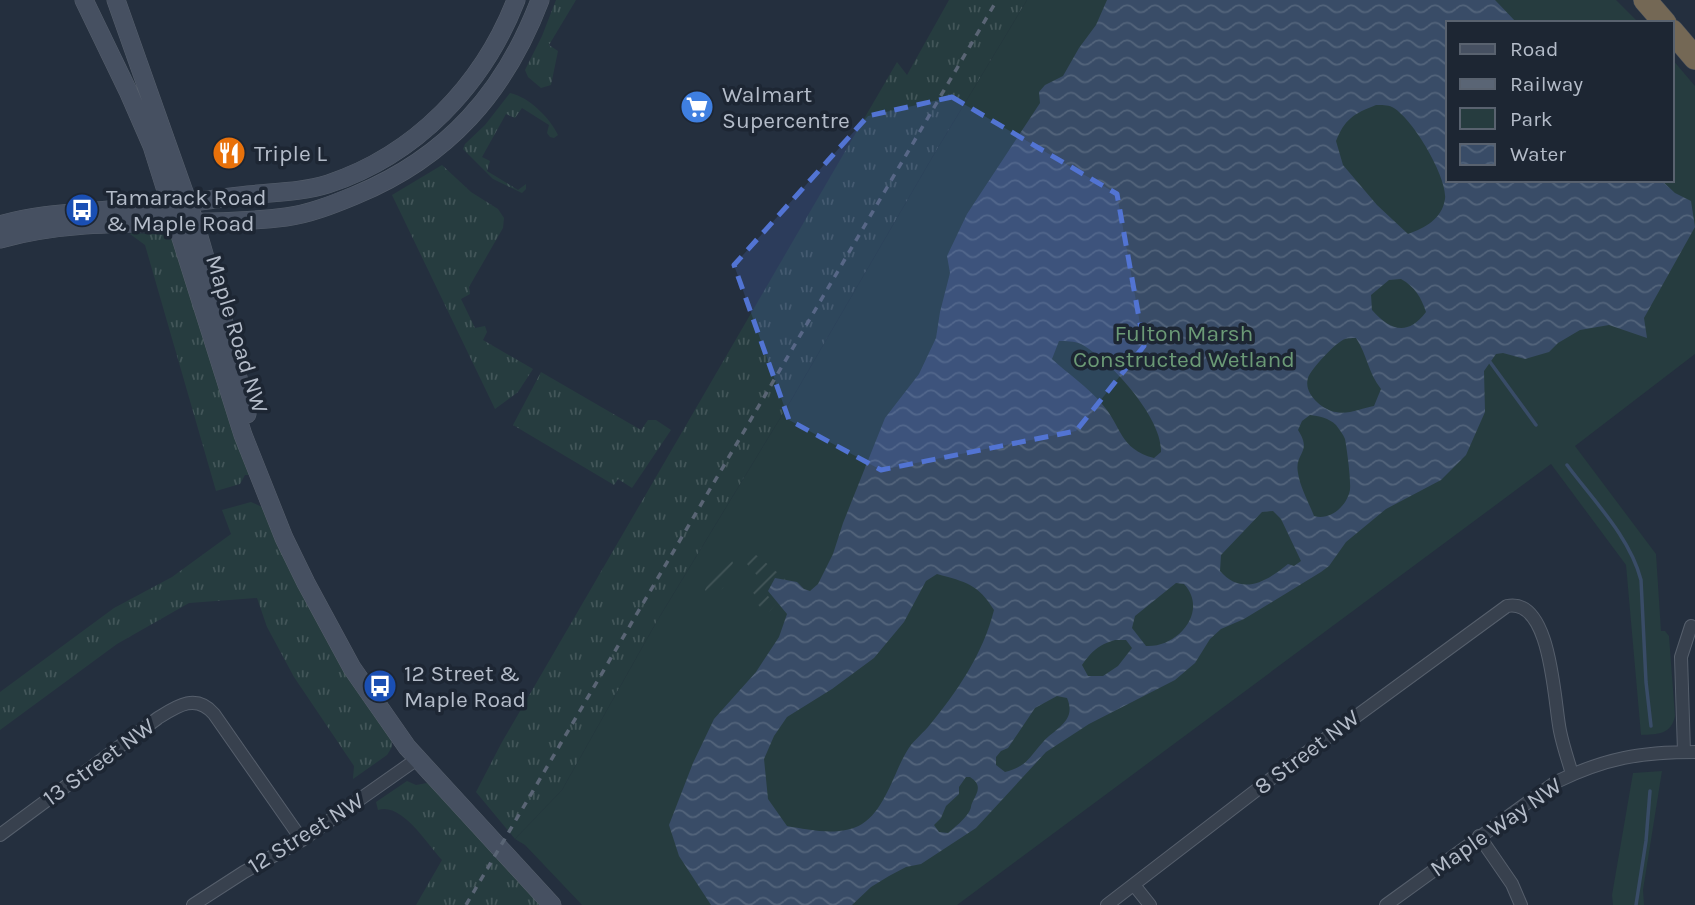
<svg xmlns="http://www.w3.org/2000/svg" width="1695" height="905" font-family="Karla,sans-serif">
<style>
.grass{fill:url(#grass-tufts)}
.park{fill:#263c3f}
.garden{fill:url(#garden-furrows)}
.water{fill:url(#water-waves);fill-rule:evenodd}
.lines{fill:none;stroke-linecap:round;stroke-linejoin:round}
.stream{stroke:#394c67;stroke-width:3.5}
.street-casing{stroke:#565f6c;stroke-width:14}
.secondary-casing{stroke:#565f6c;stroke-width:19}
.highway-casing{stroke:#434c59;stroke-width:24}
.street{stroke:#38414e;stroke-width:12}
.secondary{stroke:#465061;stroke-width:18}
.highway{stroke:#746855;stroke-width:23}
.rail{stroke:#5a6575;stroke-width:3.5;stroke-dasharray:7 7;stroke-linecap:butt}
.marked{fill:#5274d3;fill-opacity:0.2;stroke:#5274d3;stroke-width:5;stroke-dasharray:14 9;stroke-linejoin:round}
.labels{text-anchor:middle;dominant-baseline:central;stroke-width:7;stroke-linejoin:round;paint-order:stroke}
.poi-label{font-size:23px;fill:#b4bcc9;stroke:#1d2633;text-anchor:start}
.park-label{font-size:23px;fill:#6b9a76;stroke:#1d2633}
.street-label{font-size:23px;fill:#b4bcc9;stroke:#1d2633}
</style>
<defs>
<pattern id="grass-tufts" width="24" height="20" patternUnits="userSpaceOnUse" patternTransform="scale(1.75)"><rect width="24" height="20" fill="#263c3f"/><path d="M3 7l-1-3M5 7V3M7 7l1-3M15 17l-1-3M17 17v-4M19 17l1-3" fill="none" stroke="#435659"/></pattern>
<pattern id="garden-furrows" width="10" height="10" patternUnits="userSpaceOnUse" patternTransform="scale(1.75)"><rect width="10" height="10" fill="#263c3f"/><path d="M-1 1l2-2M0 10L10 0M9 11l2-2" fill="none" stroke="#435659"/></pattern>
<pattern id="water-waves" width="16" height="10" patternUnits="userSpaceOnUse" patternTransform="scale(1.75)"><rect width="16" height="10" fill="#394c67"/><path d="M0 5q4-4 8 0t8 0" fill="none" stroke="#53647b"/></pattern>
</defs>
<rect width="100%" height="100%" fill="#242f3e"/>
<path class="grass" d="M556 0H576L549 45 558 51 551 85 541 88 528 77 525 70 542 36Z
M949 0H1027L933 156 793 397 657 621 562 790 515 839 476 792 502 742 897 62 907 75Z
M510 93C529 97 550 118 558 135L554 138 550 137 547 133 549 125 522 108 515 118 506 114 482 157 490 161 487 171 518 190 526 184V189L522 193 493 179 463 149 465 144 485 125Z
M442 165 471 192 498 209 504 218 503 228 469 287 470 294 461 299 475 328 485 326 487 332 483 340 533 369 518 392 495 409 392 195Z
M132 233 173 235 250 475H245L240 484 216 491 145 245 130 234Z
M541 372 641 430 648 420H656L671 430 632 488 618 479 614 485 513 425Z
M251 502 262 507 290 571 327 641 362 698 391 737 392 747 387 755 353 779 354 766 294 677 267 627 257 598 189 603 117 644 0 730V692L114 608 172 577 231 534 222 510Z
M407 781 416 785 427 783 432 787 542 905H416L442 860C427 844 402 802 378 810L376 802Z"/>
<path class="park" d="M1027 0H1616L1639 23H1448V180H1672V59L1695 86V354L1575 446 1656 554 1661 631H1665L1669 636 1675 716C1671 735 1658 734 1641 735L1626 565 1551 464 957 905H582L525 845 515 839 562 790 657 621 793 397 933 156Z
M1662 771 1643 890 1644 905H1613L1612 895 1633 773Z"/>
<path class="garden" d="M747 551C757 552 773 571 784 577L786 581 772 578 764 592 776 604 770 611 765 613 755 601V595L749 588 751 584 759 585 762 581 747 564Z
M729 555 733 563 723 588 716 593H707L705 590C711 578 715 559 729 555Z"/>
<path class="water" d="M1107 0H1495L1517 23H1448V180H1661L1675 193 1691 201 1695 227 1644 318 1647 338 1609 325 1580 330 1558 343 1549 352 1525 359 1503 353 1496 354 1484 371 1485 412 1466 455 1441 480 1386 509 1346 542 1329 566 1321 572 1244 619 1221 629 1210 639 1195 663 1175 680 1089 724 1046 752 976 828 921 864 906 867 889 876 871 887 852 905H711L679 856 669 825 693 763 714 719 756 672 779 637 787 614 768 591 775 578 797 582 804 589 810 591 818 584 833 554 843 523 885 418 919 374 936 338 940 312 950 273 947 256 967 214 1040 103 1039 92 1045 85 1063 76 1079 48 1096 25ZM1376 105C1381 105 1388 105 1392 107 1412 117 1448 178 1445 199 1442 219 1425 228 1408 234L1377 205 1343 165 1336 141C1345 119 1353 114 1376 105ZM1401 279C1415 287 1421 297 1426 312 1407 337 1390 330 1372 310L1371 295 1389 280ZM1356 338C1367 354 1368 373 1381 389L1374 406C1363 408 1347 415 1336 412 1323 410 1303 394 1308 378 1311 369 1336 342 1345 339 1346 338 1355 338 1356 338ZM1059 341C1066 341 1074 341 1081 344 1109 359 1163 418 1161 452L1154 458C1119 449 1122 426 1102 404 1088 387 1068 374 1052 359ZM1310 415C1319 416 1329 418 1336 425 1339 429 1343 434 1345 439 1347 450 1351 479 1350 490 1347 506 1330 521 1314 516 1309 503 1300 487 1298 473 1294 452 1313 453 1298 430L1302 421ZM1273 511 1281 519 1301 561 1294 566 1288 564C1266 582 1242 596 1220 571L1221 555 1262 512ZM937 574C966 582 978 584 994 610 983 654 957 692 928 727 921 735 912 742 907 751 894 772 885 810 862 824 841 837 810 830 787 826L768 799 764 759 774 736 787 717 832 689 874 658 904 622 926 581ZM1176 583 1184 584C1209 611 1178 648 1146 646L1132 628 1135 616ZM1115 640H1126L1132 648 1118 666 1103 676H1088L1082 665C1092 651 1098 645 1115 640ZM1057 696 1067 698C1077 721 1056 728 1043 742 1029 757 1028 766 1005 772L996 765V757L1001 751 1008 748 1035 708ZM966 777H970C982 785 978 791 973 801 970 807 972 807 969 812 963 821 955 827 948 833L939 832 934 825 941 818 946 806 959 794V787Z"/>
<g class="lines">
<path class="stream" d="M1490 362 1536 425
M1567 465C1593 500 1630 537 1641 580L1646 682 1651 726
M1636 905 1646 841 1650 791"/>
<defs>
<path id="street" d="M1684 752 1681 657 1691 626
M0 835 158 718C177 706 196 693 214 714L302 840
M1479 836 1512 884 1521 905
M1134 885 1150 905
M193 905 244 872 302 840 417 759
M1107 905 1276 775 1507 606C1552 597 1554 703 1560 731 1563 746 1568 760 1572 774
M1386 905 1556 782C1606 758 1640 752 1695 752"/>
<path id="secondary" d="M84 0 128 91 152 146 243 435 284 538 306 583 352 668 407 747 552 905
M116 0 195 223 227 333 247 414
M0 225C40 213 80 213 121 209 164 206 206 200 248 195 275 192 302 192 328 184 416 155 483 85 516 0
M0 239C93 213 191 229 286 217 310 214 334 204 356 195 448 157 505 92 540 0"/>
<path id="highway" d="M1645 0 1665 23
M1672 31 1695 58"/>
</defs>
<use href="#street" class="street-casing"/>
<use href="#secondary" class="secondary-casing"/>
<use href="#highway" class="highway-casing"/>
<use href="#street" class="street"/>
<use href="#secondary" class="secondary"/>
<use href="#highway" class="highway"/>
<path class="rail" d="M466 905 997 0"/>
</g>
<path class="marked" d="M952 97 1117 194 1144 346 1076 431 881 470 789 420 734 265 868 116Z"/>
<defs>
<symbol id="supermarket-disc" viewBox="-11 -11 22 22"><circle r="9.5" fill="#3f7fe0" stroke="#1d2633"/><path d="M-6-5.5h2.5l.6 2H6L4.5 2H-2.5L-4.4-4H-6ZM-1.5 3.2a1.3 1.3 0 1 0 .1 0ZM3 3.2a1.3 1.3 0 1 0 .1 0Z" fill="#fff"/></symbol>
<symbol id="restaurant-disc" viewBox="-11 -11 22 22"><circle r="9.5" fill="#e8710a" stroke="#1d2633"/><path d="M-5-6h1v4h1v-4h1v4h1v-4h1v5L-1.5 .5V6h-2V.5L-5-1ZM5-6V6H3V1.5H1.5Q1.5-4 5-6Z" fill="#fff"/></symbol>
<symbol id="bus-disc" viewBox="-11 -11 22 22"><circle r="9.5" fill="#1a4fb4" stroke="#1d2633"/><path d="M-5-6H5V4H4V6H2V4H-2V6H-4V4H-5ZM-3.5-4V0h7V-4ZM-3.5 1.2v1.5H-2V1.2ZM2 1.2v1.5H3.5V1.2Z" fill="#fff"/></symbol>
</defs>
<g fill-rule="evenodd">
<use href="#supermarket-disc" x="678" y="88" width="38" height="38"/>
<use href="#restaurant-disc" x="210" y="134" width="38" height="38"/>
<use href="#bus-disc" x="63" y="191" width="38" height="38"/>
<use href="#bus-disc" x="361" y="667" width="38" height="38"/>
</g>
<g class="labels">
<g class="poi-label">
<text x="722" y="94">Walmart<tspan x="722" dy="26">Supercentre</tspan></text>
<text x="254" y="153">Triple L</text>
<text x="106" y="197">Tamarack Road<tspan x="106" dy="26">&amp; Maple Road</tspan></text>
<text x="404" y="673">12 Street &amp;<tspan x="404" dy="26">Maple Road</tspan></text>
</g>
<g class="park-label">
<text x="1184" y="333">Fulton Marsh<tspan x="1184" dy="26">Constructed Wetland</tspan></text>
</g>
<g class="street-label">
<text transform="translate(237 334) rotate(73)">Maple Road NW</text>
<text transform="translate(1307 752) rotate(-37)">8 Street NW</text>
<text transform="translate(99 762) rotate(-36)">13 Street NW</text>
<text transform="translate(1496 827) rotate(-35)">Maple Way NW</text>
<text transform="translate(306 833) rotate(-32)">12 Street NW</text>
</g>
</g>
<rect x="1446" y="21" width="228" height="161" fill="#1d2633" stroke="#59626f" stroke-width="2"/>
<rect x="1460" y="44" width="35" height="10" fill="#465061" stroke="#59626f" stroke-width="2"/>
<text x="1510" y="56" font-size="21" fill="#b4bcc9">Road</text>
<rect x="1460" y="79" width="35" height="10" fill="#5a6575" stroke="#59626f" stroke-width="2"/>
<text x="1510" y="91" font-size="21" fill="#b4bcc9">Railway</text>
<rect x="1460" y="108" width="35" height="21" fill="#263c3f" stroke="#59626f" stroke-width="2"/>
<text x="1510" y="126" font-size="21" fill="#b4bcc9">Park</text>
<rect x="1460" y="144" width="35" height="21" fill="url(#water-waves)" stroke="#59626f" stroke-width="2"/>
<text x="1510" y="161" font-size="21" fill="#b4bcc9">Water</text>
</svg>
